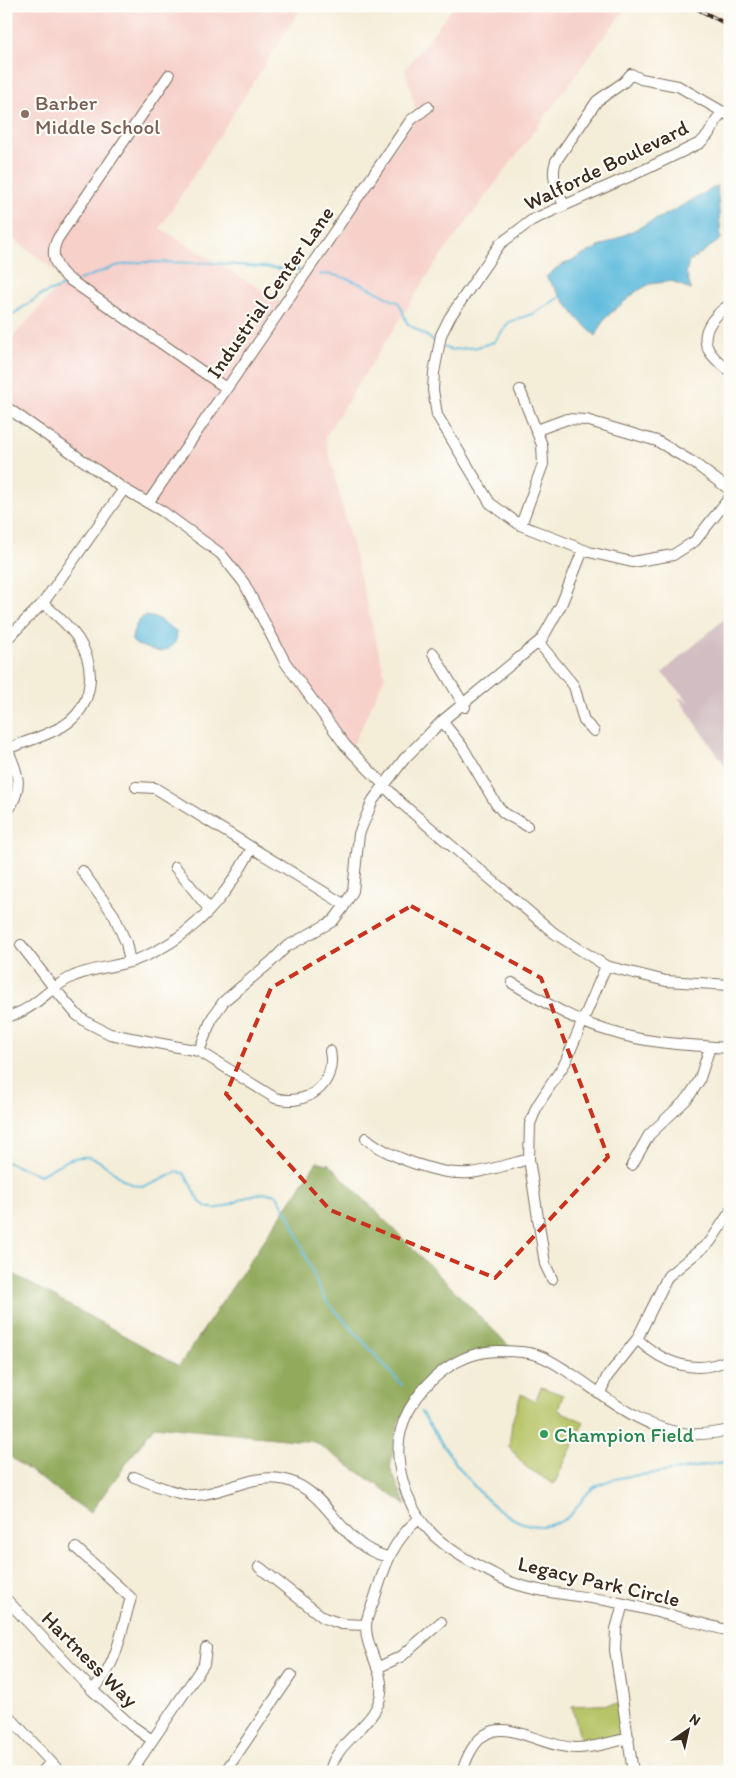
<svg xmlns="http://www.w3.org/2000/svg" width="736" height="1778" font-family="Itim,sans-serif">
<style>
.built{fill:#f7d0ca}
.industrial{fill:#d2bec2}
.green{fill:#b7c467;stroke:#797742}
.forest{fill:#91aa5c;stroke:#666a3d}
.water{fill:#5fbbdd;stroke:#4d727e}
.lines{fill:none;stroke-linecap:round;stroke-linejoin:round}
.stream{stroke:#5fbbdd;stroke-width:2}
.minor-casing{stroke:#7c6e5f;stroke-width:12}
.minor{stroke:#fff;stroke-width:10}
.rail-casing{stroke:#3b2a1e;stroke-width:4}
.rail{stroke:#fdfcf7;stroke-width:2;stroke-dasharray:5.5;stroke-linecap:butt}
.marked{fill:none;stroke:#c8321e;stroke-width:4;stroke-dasharray:10 6;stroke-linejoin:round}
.education-dot{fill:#8d6e63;stroke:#fdfcf7;stroke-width:2}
.leisure-dot{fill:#2e9e5b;stroke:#fdfcf7;stroke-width:2}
.labels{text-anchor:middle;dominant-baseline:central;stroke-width:4.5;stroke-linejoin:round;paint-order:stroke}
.education-label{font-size:21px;fill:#785e54;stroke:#fdfcf7;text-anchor:start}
.street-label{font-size:21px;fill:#3b2a1e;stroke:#fdfcf7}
.leisure-label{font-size:21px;fill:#27864d;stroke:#fdfcf7;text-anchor:start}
</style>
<rect width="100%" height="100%" fill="#fdfcf7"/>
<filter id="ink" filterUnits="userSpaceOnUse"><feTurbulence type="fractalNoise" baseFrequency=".02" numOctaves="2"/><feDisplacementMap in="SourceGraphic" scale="10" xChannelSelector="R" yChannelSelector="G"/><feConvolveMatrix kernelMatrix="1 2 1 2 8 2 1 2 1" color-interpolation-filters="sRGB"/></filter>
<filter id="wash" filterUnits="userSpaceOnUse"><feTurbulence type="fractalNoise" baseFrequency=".0096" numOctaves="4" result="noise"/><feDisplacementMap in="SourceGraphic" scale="20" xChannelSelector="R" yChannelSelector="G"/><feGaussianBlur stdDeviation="1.12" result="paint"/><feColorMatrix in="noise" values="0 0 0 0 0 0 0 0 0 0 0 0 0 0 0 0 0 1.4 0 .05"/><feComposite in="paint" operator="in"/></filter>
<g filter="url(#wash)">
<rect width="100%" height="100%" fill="#f4edd8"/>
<path class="built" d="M6 6H294L300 10 160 228 281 302 418 116 405 70 454 6H627L433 267 325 437 385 676 347 758 301 690 259 608 207 541 6 403V344L66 279 6 233Z"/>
<path class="industrial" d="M730 614V773L678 697 689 702 662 673Z"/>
<path class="green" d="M541 1387 563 1395 558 1410 584 1422 554 1484 526 1467 509 1447 512 1422 521 1394 535 1402Z
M618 1704 622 1731 618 1736 581 1742 572 1706Z"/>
<path class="forest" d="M317 1162 329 1164 516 1353 481 1350 421 1387 398 1423 390 1468 406 1505 315 1442 154 1426 90 1513 6 1454V1270L179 1366Z"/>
<path class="water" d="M730 183V251L723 192 724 187Z
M717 186 721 239 689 262 686 272 691 290 672 281 650 284 637 291 605 318 596 336 579 320 546 277 558 267 669 213Z
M145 616 157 618 176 631C179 643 171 649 160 652L137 645 132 641C132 632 137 620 145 616Z"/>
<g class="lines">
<path class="stream" d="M319 275C340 270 379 293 399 303L407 323 434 341
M79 280 116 266 140 262 213 263 299 270
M6 319 41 295 66 285
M444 347 450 350 477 347 494 342 509 322 535 313 560 297
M6 1162 40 1175C50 1170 60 1163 71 1159 106 1147 112 1185 142 1186 153 1186 167 1176 177 1172L183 1173C193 1181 192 1198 204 1205 224 1219 247 1185 277 1195L291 1219 318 1286 325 1299 402 1385
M421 1412C447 1450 500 1544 557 1523 578 1516 581 1493 598 1485 622 1474 649 1475 673 1471 692 1468 711 1464 730 1461"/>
</g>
</g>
<g filter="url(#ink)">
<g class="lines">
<defs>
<path id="minor" d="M169 75 58 238C49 255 55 268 70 280L226 388
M722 111 708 135 700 143 646 169 532 220 500 244 450 317 441 335 434 373 433 390 437 415 490 503 520 525 589 552 632 562 673 555 695 541 730 497
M564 206C558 190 550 177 556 161L597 101 624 82 631 74 641 79 678 86 730 116
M730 305C722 308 717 315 712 321 696 343 712 358 730 371
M520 390 542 445 543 464 521 525
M6 407 124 489 162 511 221 554 244 583 285 662 345 745 400 802 554 933 606 966 666 981 730 985
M537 430 567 419 586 420 657 441 694 463 730 490
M148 503 411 120 428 107
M6 640 43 603 124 489
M539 643 574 686 584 721 594 731
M433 653 465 707
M442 721 462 746 496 804 504 813 527 826
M6 749C25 742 46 736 63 726 94 707 97 667 78 639 69 625 55 614 43 603
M136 787 155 788 345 905
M6 814C24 788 19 776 7 748
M175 867 209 909
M82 871 114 915 126 943 130 962
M21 945 55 989 77 1015 88 1023 110 1034 199 1051 275 1098C306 1107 337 1085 330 1051
M512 983C544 1002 576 1022 612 1032 650 1044 690 1045 730 1048
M6 1017C35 1011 49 986 74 976 92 968 114 967 133 961 169 949 204 921 226 890 236 877 244 862 252 848
M199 1051 212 1018 224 1001 272 961 286 947 333 921 343 908 353 891 359 834 373 800 405 758 442 721 542 639 561 605 583 550
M366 1138C388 1157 441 1176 470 1173 489 1171 510 1164 529 1159
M632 1165 649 1135 688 1098 699 1081 710 1047
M552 1279 545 1264 529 1159 530 1124 537 1106 565 1063 606 966
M637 1339C664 1364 696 1376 730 1359
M600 1393 607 1377 637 1339 668 1276 710 1242 730 1212
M730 1430C716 1433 703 1435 689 1434 644 1430 609 1399 573 1375 562 1368 550 1359 537 1355 525 1351 510 1351 497 1351 459 1352 427 1378 409 1410 396 1433 396 1458 403 1482 415 1527 444 1548 484 1569 493 1573 503 1580 513 1583 544 1594 578 1595 610 1601 651 1609 690 1621 730 1631
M134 1477C150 1483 179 1496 196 1495 226 1493 255 1472 286 1480 332 1493 338 1545 388 1557
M76 1548 131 1598C121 1629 118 1667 92 1690
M259 1567 324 1618 342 1624 366 1625
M6 1599 92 1690 132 1726 152 1740
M623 1604 616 1629 615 1650 633 1772
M377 1668 402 1656 441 1622
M6 1713 60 1772
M42 1772 51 1762
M131 1772 204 1664 206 1648
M225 1772 291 1675
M330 1772C336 1739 377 1726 381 1693 384 1670 365 1648 366 1626 366 1618 371 1608 374 1600 384 1569 392 1540 419 1519
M462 1772C486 1696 527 1746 576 1748 594 1748 612 1742 629 1738"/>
</defs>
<use href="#minor" class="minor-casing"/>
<use href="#minor" class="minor"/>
<defs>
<path id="rail" d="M692 6 730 26"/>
</defs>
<use href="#rail" class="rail-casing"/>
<use href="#rail" class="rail"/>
</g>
</g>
<path class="marked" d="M411 906 541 978 608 1157 495 1278 330 1210 226 1094 271 988Z"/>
<circle class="education-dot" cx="25" cy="114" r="5"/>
<circle class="leisure-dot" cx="544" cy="1434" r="5"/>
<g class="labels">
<g class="education-label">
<text x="35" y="102">Barber<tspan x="35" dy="24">Middle School</tspan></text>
</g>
<g class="street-label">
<text transform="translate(606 165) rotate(-26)">Walforde Boulevard</text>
<text transform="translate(270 292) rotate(-55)">Industrial Center Lane</text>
<text transform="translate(599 1581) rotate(13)">Legacy Park Circle</text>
<text transform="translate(90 1659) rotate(45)">Hartness Way</text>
</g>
<g class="leisure-label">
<text x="554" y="1434">Champion Field</text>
</g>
</g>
<rect width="736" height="1778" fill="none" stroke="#fdfcf7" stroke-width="25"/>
<g transform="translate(688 1730) rotate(34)" stroke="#fdfcf7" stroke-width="4" paint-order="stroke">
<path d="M0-4L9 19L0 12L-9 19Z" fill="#3b2a1e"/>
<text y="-8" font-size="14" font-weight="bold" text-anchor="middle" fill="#3b2a1e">N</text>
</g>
</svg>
